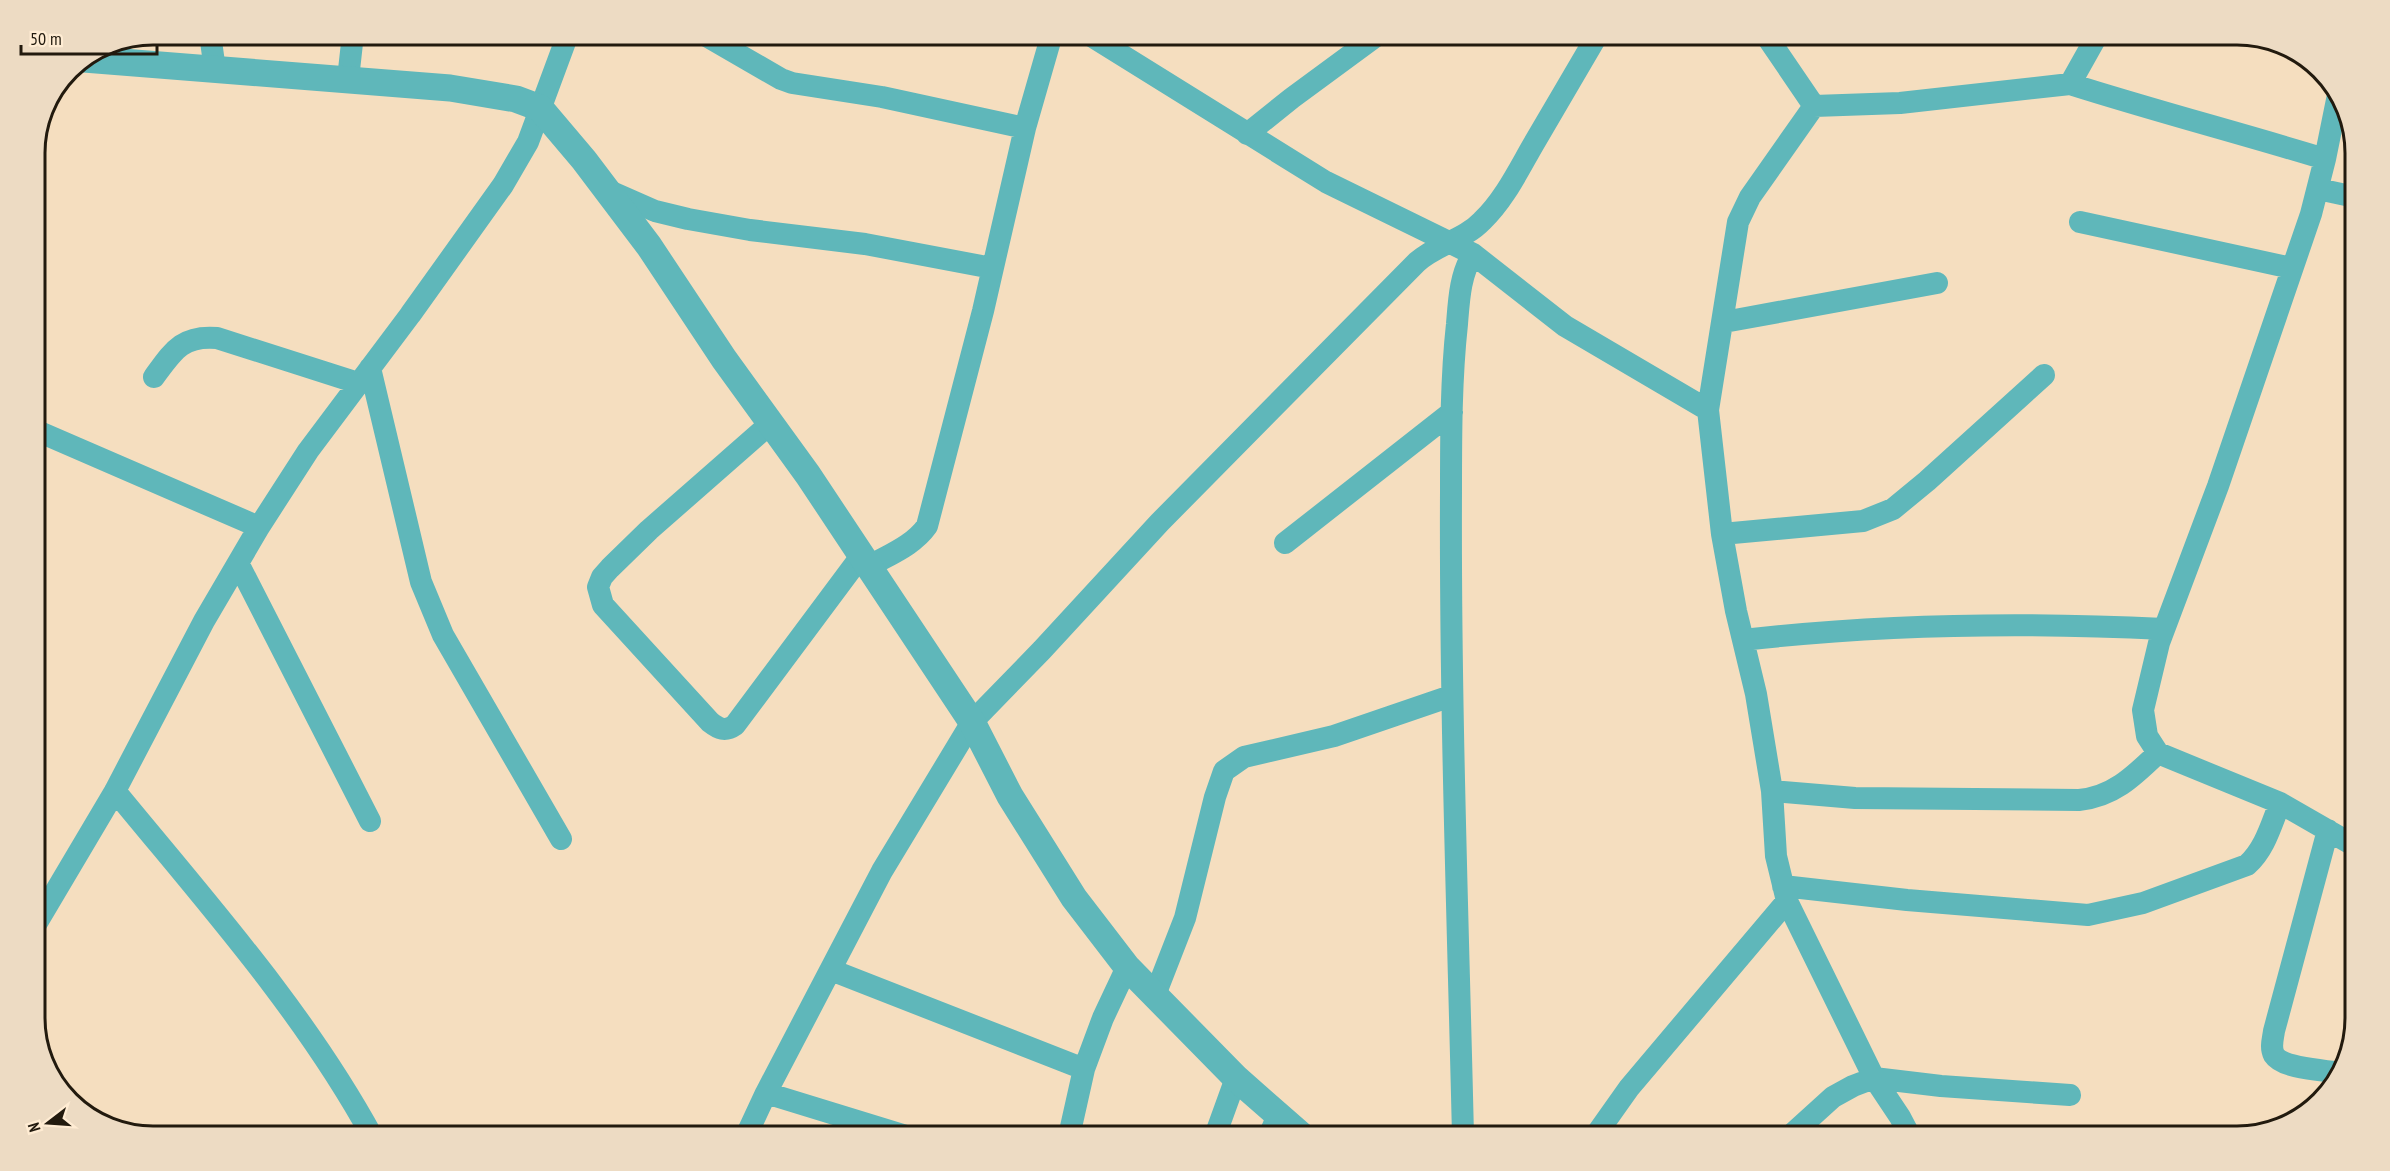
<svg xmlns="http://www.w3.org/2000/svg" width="2390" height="1171" font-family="'PT Sans Narrow',sans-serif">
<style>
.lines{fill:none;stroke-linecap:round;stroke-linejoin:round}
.minor{stroke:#5fb7ba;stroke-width:22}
.tertiary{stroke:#5fb7ba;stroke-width:27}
.rim{fill:none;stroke:#221a0e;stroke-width:3}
</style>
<rect width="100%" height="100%" fill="#f5debf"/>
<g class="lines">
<path class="minor" d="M210 34 215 70
M703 34 781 79 792 83 882 97 1025 128
M1088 34 1326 182 1473 254 1565 326 1708 410
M1765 34 1814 106
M348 79 353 34
M2070 84C2155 111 2240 133 2325 159
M2338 95 2325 159 2311 214 2218 486 2159 643 2143 710 2147 736 2158 753 2280 803 2355 846
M1814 106 1750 197 1738 222 1708 410 1722 534 1736 611 1756 694 1772 791 1776 856 1787 901 1874 1078 1900 1117 1910 1136
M1814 106 1900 103 2070 84 2098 34
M1247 134 1292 98 1379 34
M605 189 655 211 688 219 750 230 865 244 992 268
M2318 189 2355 197
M2080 222 2292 268
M1724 322 1937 283
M370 368 421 582 443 635 561 839
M154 377C173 351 182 335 217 338L358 383
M771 423 649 530 610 568 602 577 598 587 603 605 710 722C719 729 725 732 735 725L861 556
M35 430 259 527
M1722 534 1863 521 1893 509 1927 481 2044 375
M1285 543 1452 412
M238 563 370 821
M868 567C888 555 913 546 927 526L983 311 1025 128 1052 34
M1743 640C1882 624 2024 622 2164 629
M115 791C206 902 303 1010 372 1136
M1772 791 1855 798 2079 800C2113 797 2134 776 2158 753
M2328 830 2274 1031C2273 1039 2270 1047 2274 1055 2283 1069 2324 1070 2341 1073
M1783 886 1907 900 2088 915 2143 903 2247 865C2265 849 2271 825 2280 803
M35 926 115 791 204 621 259 527 308 451 410 315 503 185 528 142 568 34
M831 970 1084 1069
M1155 995 1185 918 1215 797 1224 771 1244 757 1334 736 1451 696
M766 1093 906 1136
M746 1136 766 1093 882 871 972 722 1042 650 1160 522 1417 262C1437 244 1464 240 1482 221 1504 200 1518 171 1533 145 1555 108 1576 71 1598 34
M1069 1136 1084 1069 1103 1018 1127 967
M1215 1136 1236 1078
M1269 1136 1278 1115
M1463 1136C1458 921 1450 707 1451 492 1451 436 1451 379 1457 324 1459 299 1460 275 1473 254
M1595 1136 1629 1088 1787 901
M1790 1136 1833 1097 1853 1086 1874 1078 1941 1086 2070 1095"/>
<path class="tertiary" d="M84 59 450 88 516 99 540 108 584 160 649 246 724 359 808 475 972 722 1010 796 1074 898 1127 967 1236 1078 1302 1136"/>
</g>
<path d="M0 0H2390V1171H0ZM153 45H2237A108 108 0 0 1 2345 153V1018A108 108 0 0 1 2237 1126H153A108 108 0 0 1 45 1018V153A108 108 0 0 1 153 45Z" fill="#eddbc3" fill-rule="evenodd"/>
<path class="rim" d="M153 45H2237A108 108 0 0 1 2345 153V1018A108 108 0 0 1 2237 1126H153A108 108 0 0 1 45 1018V153A108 108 0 0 1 153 45Z"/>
<g transform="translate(48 1123) rotate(253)" stroke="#ffecd3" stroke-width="4.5" paint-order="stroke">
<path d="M0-4.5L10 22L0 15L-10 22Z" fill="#221a0e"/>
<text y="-9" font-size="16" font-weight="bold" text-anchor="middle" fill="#221a0e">N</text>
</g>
<path d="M21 45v9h136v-9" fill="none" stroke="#221a0e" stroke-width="3"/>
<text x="30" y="45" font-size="18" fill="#221a0e" stroke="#ffecd3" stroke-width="4.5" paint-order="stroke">50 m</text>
</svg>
